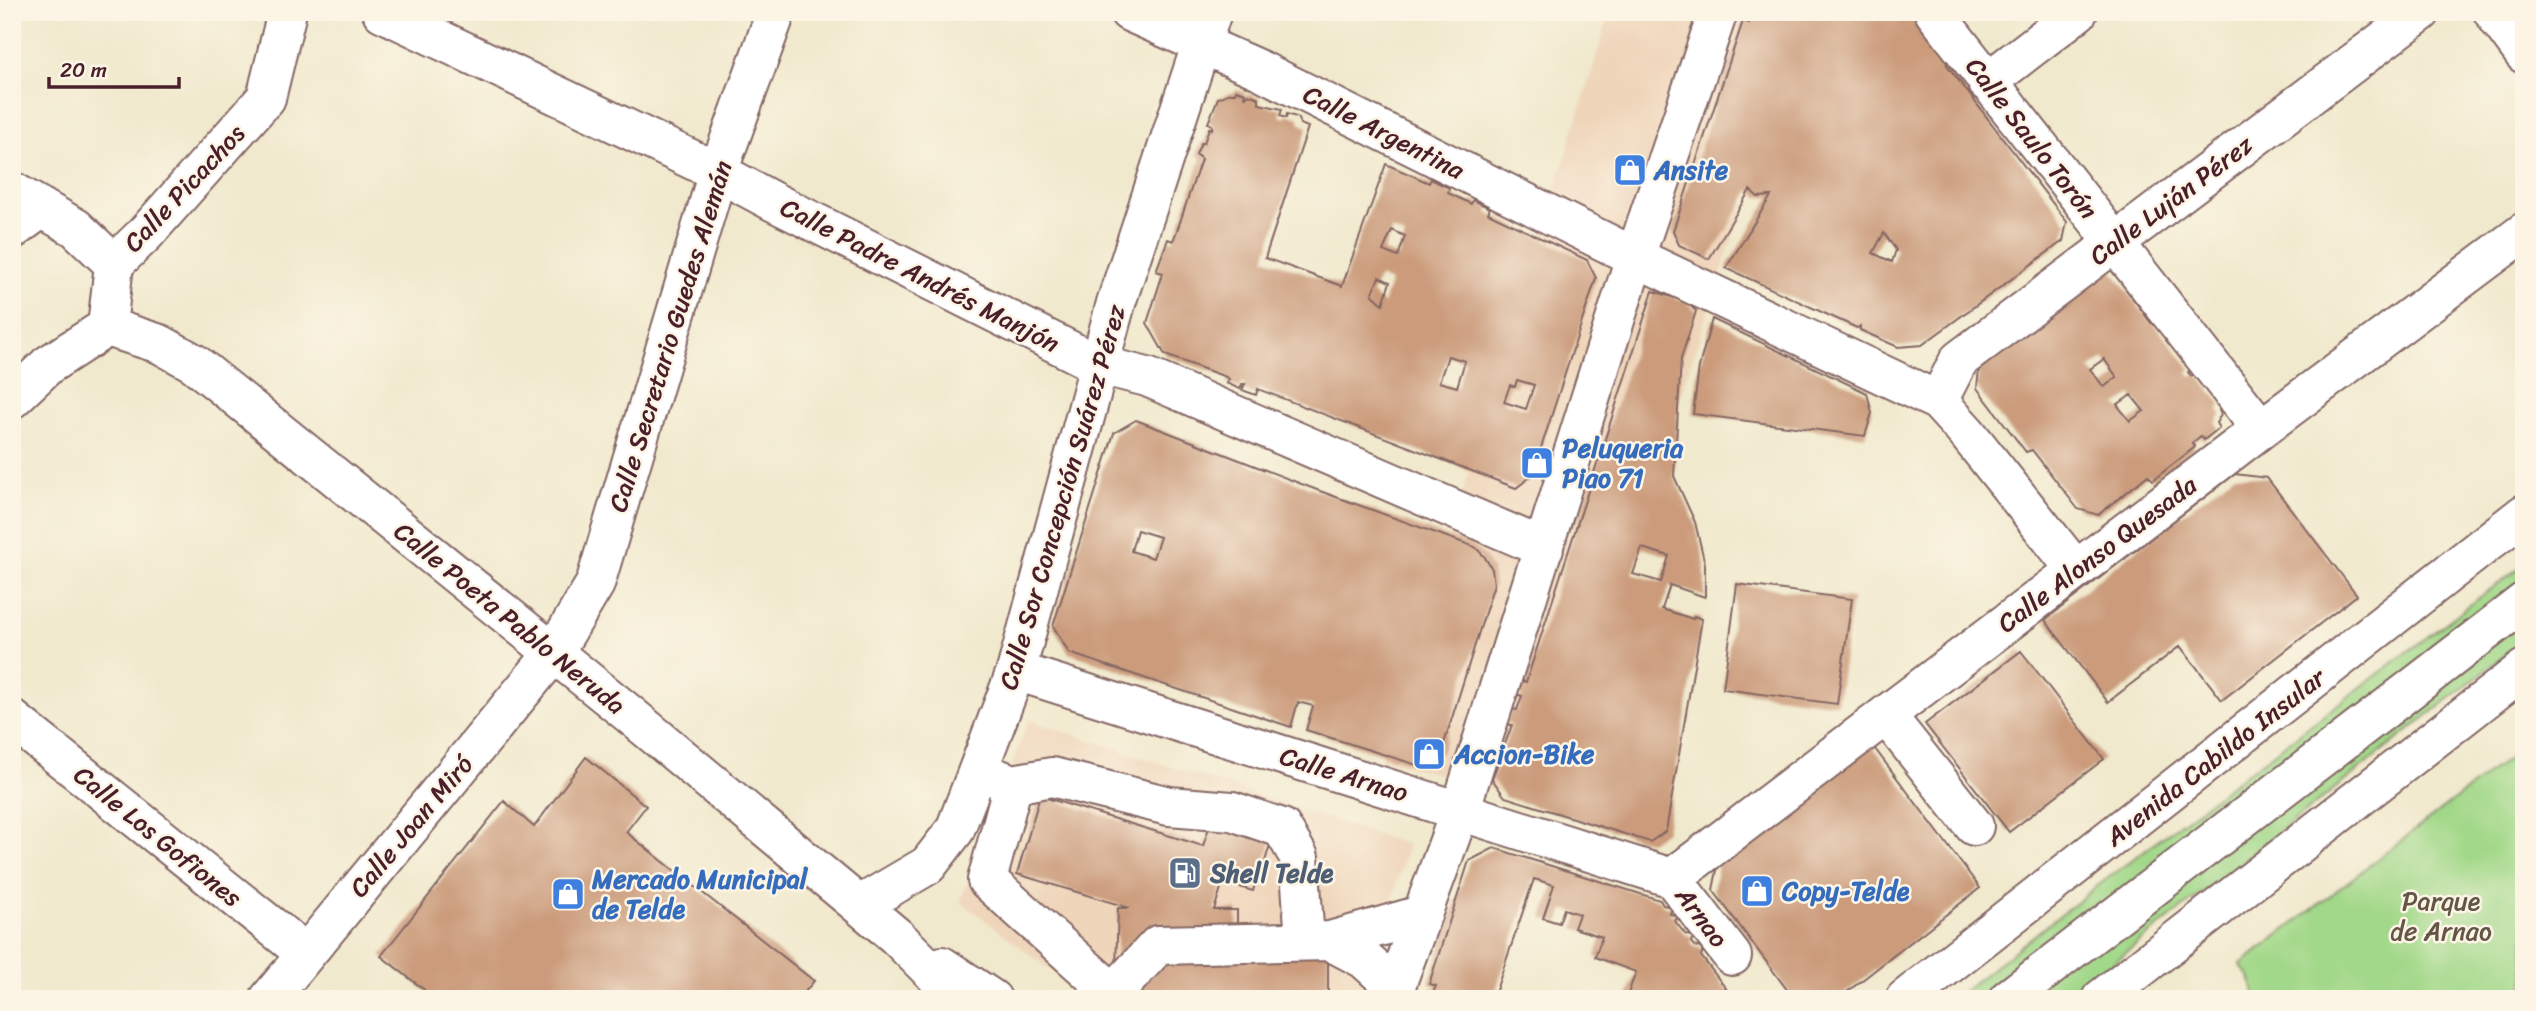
<svg xmlns="http://www.w3.org/2000/svg" width="2536" height="1011" font-family="Sriracha,sans-serif">
<style>
.built{fill:#efd6bb}
.green{fill:#a2d889;stroke:#767c5a;stroke-width:2}
.building{fill:#cb9b7b;fill-rule:evenodd}
.lines{fill:none;stroke-linecap:round;stroke-linejoin:round}
.minor-casing{stroke:#846664;stroke-width:42}
.major-casing{stroke:#846664;stroke-width:42}
.minor{stroke:#fff;stroke-width:38}
.major{stroke:#fff;stroke-width:38}
.labels{text-anchor:middle;dominant-baseline:central;stroke-width:5;stroke-linejoin:round;paint-order:stroke}
.street-label{font-size:26px;fill:#4a1f2b;stroke:#fcf5e5}
.shop-label{font-size:26px;font-weight:bold;fill:#366cbe;stroke:#fcf5e5;text-anchor:start}
.service-label{font-size:26px;font-weight:bold;fill:#4e5e75;stroke:#fcf5e5;text-anchor:start}
.park-label{font-size:26px;fill:#645647;stroke:#fcf5e5}
</style>
<rect width="100%" height="100%" fill="#fcf5e5"/>
<filter id="ink" filterUnits="userSpaceOnUse"><feTurbulence type="fractalNoise" baseFrequency=".0143" numOctaves="2"/><feDisplacementMap in="SourceGraphic" scale="14" xChannelSelector="R" yChannelSelector="G"/><feConvolveMatrix kernelMatrix="1 2 1 2 8 2 1 2 1" color-interpolation-filters="sRGB"/></filter>
<filter id="wash" filterUnits="userSpaceOnUse"><feTurbulence type="fractalNoise" baseFrequency=".00686" numOctaves="4" result="noise"/><feDisplacementMap in="SourceGraphic" scale="28" xChannelSelector="R" yChannelSelector="G"/><feGaussianBlur stdDeviation="1.57" result="paint"/><feColorMatrix in="noise" values="0 0 0 0 0 0 0 0 0 0 0 0 0 0 0 0 0 1.4 0 .05"/><feComposite in="paint" operator="in"/></filter>
<g filter="url(#wash)">
<rect width="100%" height="100%" fill="#f1e9cd"/>
<path class="built" d="M1610 12H1808L1544 804 1381 758Z
M1029 720 1408 845 1363 999H1089L960 901Z"/>
<path class="green" d="M2524 564V640L2067 999H1953L2096 887Z
M2524 746V999H2256L2250 977 2240 965Z"/>
<g id="blocks">
<path class="building" d="M1753 12H1914L1944 53 1947 65 2067 222 2063 241 1922 345 1898 347 1860 330V326L1857 328 1826 314 1726 268 1771 196 1758 197 1750 190 1709 259 1679 245 1673 231 1743 21 1749 23ZM1884 233 1896 250 1892 262 1873 253Z
M1236 90 1245 93 1244 96 1246 97 1248 94 1259 98V104L1282 109 1280 116 1286 118 1287 114 1299 118 1300 124 1308 127 1265 258 1342 286 1386 164 1429 183 1431 179 1449 188 1448 193 1471 204 1473 200 1490 208 1488 213 1587 260 1596 278 1532 476 1516 488 1258 389 1256 395 1242 390 1245 384H1242L1240 389 1226 383 1229 379 1226 377 1165 355 1147 323 1163 273 1156 271 1168 239 1173 241 1179 225 1201 159 1196 154 1201 143H1204L1209 128 1212 129V125L1208 123 1218 98 1230 93H1235ZM1392 230 1405 236 1398 257 1383 251ZM1379 277 1390 282 1383 304 1372 294ZM1448 356 1465 361 1457 387 1439 382ZM1517 380 1534 385 1526 409 1504 402 1510 385 1515 387Z
M2111 269 2151 323 2153 322 2191 369 2188 372 2191 376 2196 373 2221 404 2219 410 2221 415 2216 423 2219 428 2204 440 2201 436 2192 443 2195 447 2153 480 2148 475 2098 515 2078 509 2032 450 2026 452 1977 388 1980 360ZM2104 359 2117 377 2104 387 2090 369ZM2131 395 2144 411 2130 421 2117 405Z
M1653 291 1685 301 1696 311 1681 359 1674 476 1695 522 1705 564V597L1670 585 1662 609 1693 619 1694 616 1702 619 1666 831 1650 842 1505 797 1492 779 1512 725 1507 724 1511 709 1517 710 1522 696 1516 694 1520 680 1526 682ZM1642 548 1669 556 1661 582 1633 574Z
M1712 319 1867 393 1872 413 1865 436 1693 414 1699 367Z
M1136 420 1317 490 1475 547 1484 556 1492 569 1494 584 1441 753 1420 766 1306 730 1313 706 1298 702 1291 727 1069 653 1053 626 1114 433ZM1137 530 1160 537 1153 558 1131 551Z
M2235 474 2267 478 2357 595 2222 700 2180 646 2108 702 2045 620Z
M1737 584 1852 599 1837 704 1723 689Z
M2021 651 2104 759 2009 832 1925 724Z
M1872 745 1980 888 1838 999H1794L1713 890 1718 865Z
M586 757 646 806 626 832 814 981 799 999H436L381 956 504 801 534 827Z
M1040 796 1203 846 1212 818 1273 835 1263 868 1260 867 1253 891 1223 882 1214 910H1237V945H1328V999H1115L1118 908H1130L1017 874Z
M1494 848 1660 900 1663 905 1672 907 1670 914 1678 916 1675 921 1685 934 1693 937 1691 942 1694 946 1703 949 1701 956 1734 999H1626L1636 972 1595 957 1602 937 1574 928 1579 914 1564 909 1559 923 1543 918 1554 885 1534 879 1493 999H1425L1428 991 1433 993 1436 986 1429 984 1469 861Z"/>
</g>
</g>
<g filter="url(#ink)">
<use href="#blocks" fill-opacity="0" stroke="#846664" stroke-width="2"/>
<g class="lines">
<defs>
<path id="minor" d="M382 12 718 172 772 201 1099 365 1147 377 1544 548
M1129 12 1260 70 1635 257 1938 401 1967 433 2076 570
M1934 12 2261 429
M2493 12 2524 54
M1987 82 2078 12
M12 191 76 228 114 264
M12 230 42 208
M107 327 160 344 194 363 628 713 896 936 959 999
M107 327 114 264 145 234 266 98 287 12
M12 399 48 365 107 327
M1938 401 1959 360 2421 12
M1016 671 1672 878
M1886 715 1974 826
M12 719 305 953
M978 771 1013 784 1052 777 1169 806 1232 811 1282 828 1299 857 1305 940
M1013 784 987 880 1113 993
M1672 878 2261 429 2524 232
M1672 878 1732 956
M860 905 928 865 955 830 1016 671 1116 303 1212 12
M1330 941 1364 959 1395 987
M942 966 992 999
M269 999 553 654 595 584 718 172 776 12
M1108 999 1158 945 1330 941 1421 915
M1391 999 1460 811 1635 257 1718 12
M2008 999 2524 602"/>
<path id="major" d="M1905 999 2524 514
M2101 999 2524 669"/>
</defs>
<use href="#minor" class="minor-casing"/>
<use href="#major" class="major-casing"/>
<use href="#minor" class="minor"/>
<use href="#major" class="major"/>
</g>
</g>
<defs>
<symbol id="shop-square" viewBox="-11 -11 22 22"><rect x="-9" y="-9" width="18" height="18" rx="4" fill="#3f7fe0" stroke="#fcf5e5"/><path d="M-5-2.5h2.3a2.7 3.5 0 0 1 5.4 0H5L5.5 6h-11ZM-1.5-2.5h3a1.5 2.3 0 0 0-3 0Z" fill="#fff"/></symbol>
<symbol id="fuel-square" viewBox="-11 -11 22 22"><rect x="-9" y="-9" width="18" height="18" rx="4" fill="#5c6f8a" stroke="#fcf5e5"/><path d="M-5.5-6h7V0h2V4h1.3V-2.5L3-4.5l.8-.8L6-3V5H2.5V1h-1V6h-7ZM-4.2-4.7v3.2H.2V-4.7Z" fill="#fff"/></symbol>
</defs>
<g fill-rule="evenodd">
<use href="#shop-square" x="1611" y="151" width="38" height="38"/>
<use href="#shop-square" x="1518" y="444" width="38" height="38"/>
<use href="#shop-square" x="1410" y="735" width="38" height="38"/>
<use href="#fuel-square" x="1166" y="854" width="38" height="38"/>
<use href="#shop-square" x="1738" y="872" width="38" height="38"/>
<use href="#shop-square" x="549" y="875" width="38" height="38"/>
</g>
<g class="labels">
<g class="street-label">
<text transform="translate(1384 132) rotate(27)">Calle Argentina</text>
<text transform="translate(2032 138) rotate(52)">Calle Saulo Torón</text>
<text transform="translate(184 188) rotate(-47)">Calle Picachos</text>
<text transform="translate(2171 200) rotate(-37)">Calle Luján Pérez</text>
<text transform="translate(920 275) rotate(27)">Calle Padre Andrés Manjón</text>
<text transform="translate(670 336) rotate(-73)">Calle Secretario Guedes Alemán</text>
<text transform="translate(1062 497) rotate(-74)">Calle Sor Concepción Suárez Pérez</text>
<text transform="translate(2097 554) rotate(-37)">Calle Alonso Quesada</text>
<text transform="translate(510 618) rotate(39)">Calle Poeta Pablo Neruda</text>
<text transform="translate(2215 757) rotate(-38)">Avenida Cabildo Insular</text>
<text transform="translate(1344 774) rotate(17)">Calle Arnao</text>
<text transform="translate(411 826) rotate(-50)">Calle Joan Miró</text>
<text transform="translate(158 836) rotate(39)">Calle Los Gofiones</text>
<text transform="translate(1702 917) rotate(53)">Arnao</text>
</g>
<g class="shop-label">
<text x="1654" y="170">Ansite</text>
<text x="1562" y="448">Peluqueria<tspan x="1562" dy="30">Piao 71</tspan></text>
<text x="1454" y="754">Accion-Bike</text>
<text x="592" y="879">Mercado Municipal<tspan x="592" dy="30">de Telde</tspan></text>
<text x="1782" y="891">Copy-Telde</text>
</g>
<g class="service-label">
<text x="1210" y="873">Shell Telde</text>
</g>
<g class="park-label">
<text x="2441" y="901">Parque<tspan x="2441" dy="30">de Arnao</tspan></text>
</g>
</g>
<rect width="2536" height="1011" fill="none" stroke="#fcf5e5" stroke-width="42"/>
<path d="M49 77v10h130v-10" fill="none" stroke="#4a1f2b" stroke-width="3.5"/>
<text x="60" y="77" font-size="21" fill="#4a1f2b" stroke="#fcf5e5" stroke-width="5" paint-order="stroke">20 m</text>
</svg>
